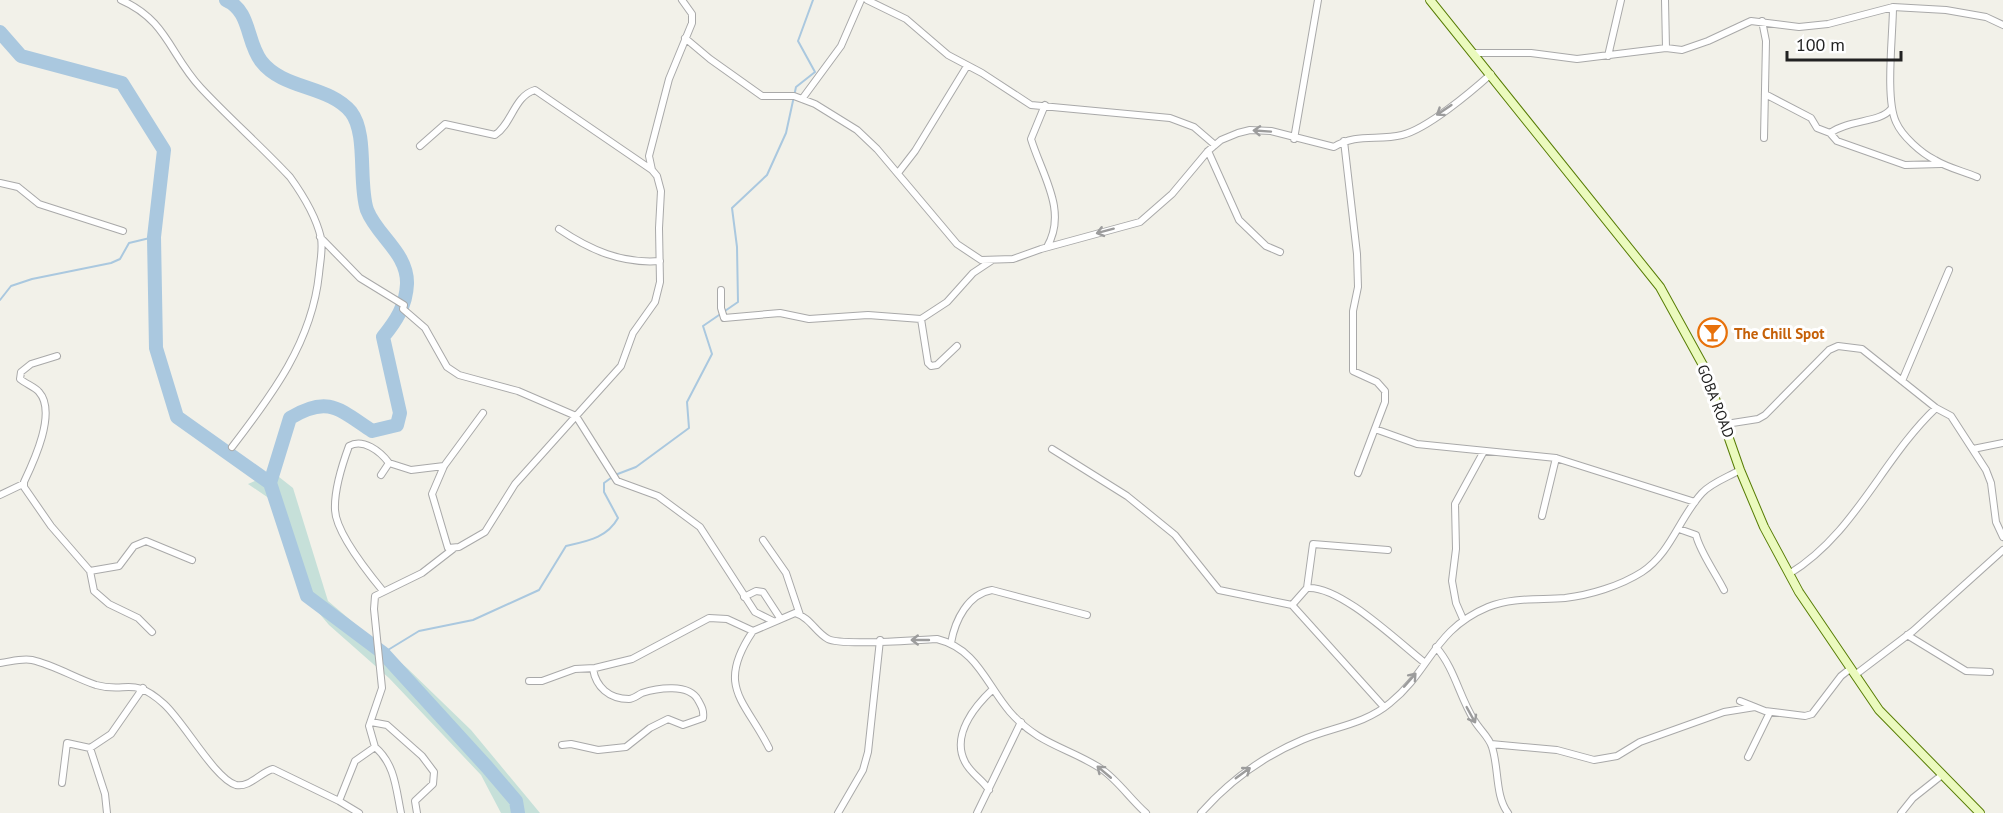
<svg xmlns="http://www.w3.org/2000/svg" width="2003" height="813" font-family="'PT Sans',sans-serif">
<style>
.wetland{fill:#c6e0d9}
.lines{fill:none;stroke-linecap:round;stroke-linejoin:round}
.stream{stroke:#aac8df;stroke-width:2}
.river{stroke:#aac8df;stroke-width:14}
.minor-casing{stroke:#a9a9a9;stroke-width:8}
.secondary-casing{stroke:#587d05;stroke-width:10}
.minor{stroke:#fff;stroke-width:6}
.secondary{stroke:#ebfabe;stroke-width:8}
.oneway{stroke:#9c9c9c}
.labels{text-anchor:middle;dominant-baseline:central;stroke-width:6;stroke-linejoin:round;paint-order:stroke}
.food-label{font-size:15px;font-weight:bold;fill:#c56008;stroke:#fff;text-anchor:start}
.street-label{font-size:15px;fill:#222;stroke:#fff}
</style>
<rect width="100%" height="100%" fill="#f2f1e9"/>
<path class="wetland" d="M274 473 293 488 328 601 407 668 471 730 540 813H501L481 775 389 678 329 625 298 588 273 501 248 484Z"/>
<g class="lines">
<path class="stream" d="M0 300 11 286 32 279 111 263 120 259 129 243 154 237
M383 653 419 631 473 620 539 590 566 546C587 541 607 538 618 518L604 492V483L615 475 636 467 689 428 687 402 712 354 703 326 738 302 737 247 732 208 767 175 786 133 796 87 815 72 798 41 813 0"/>
<path class="river" d="M226 0C251 11 246 41 261 61 283 90 329 85 351 112 368 134 358 183 367 210 377 236 408 253 407 284 406 306 396 321 383 337L400 413 397 425 372 431C339 409 328 395 290 418L270 483
M0 32 21 56 122 83 164 150 154 237 156 348 177 417 270 483 307 596 383 653 487 767 516 801 518 813"/>
<defs>
<path id="minor" d="M121 0C167 20 170 55 201 88 230 119 261 146 290 177 303 195 316 216 321 238 323 250 320 262 319 274 312 342 272 395 232 447
M867 0 906 19 948 55 982 73 1031 105 1170 118 1194 127 1215 145
M1665 0 1666 48
M1893 7C1893 34 1885 99 1896 122 1902 136 1921 153 1935 160 1948 168 1963 171 1977 177
M1762 21 1766 41 1764 138
M685 38 710 59 762 96H794L815 104 857 130 877 149 957 244 981 260 1013 259 1041 249 1140 222 1172 194 1208 151 1221 140 1238 133 1250 130 1271 131 1334 147C1356 133 1378 141 1402 135 1427 129 1471 92 1491 74
M1474 53H1531L1577 59 1666 48 1682 50 1708 41 1751 21 1799 27 1828 24 1893 7 1946 10 1986 17 2003 25
M1608 56 1621 0
M1765 94 1811 118 1817 128 1830 133 1837 141 1905 165 1941 164
M802 99 841 46 861 0
M1045 105 1031 139C1042 175 1068 211 1047 247
M1830 133C1850 119 1880 123 1891 109
M1294 139 1318 0
M1344 141 1357 254 1358 287 1353 311V371L1377 382 1385 391V402L1358 473
M420 146 445 124 495 135C512 124 514 96 535 90L652 170
M1208 151 1239 220 1266 246 1280 252
M898 173 915 151 967 66
M0 183 18 187 39 204 123 231
M559 229C590 250 622 264 660 261
M320 237 360 278 404 305 403 309 425 328 447 367 459 375 518 391 576 416 621 366 633 333 655 302 660 282 659 228 661 191 657 176 652 170 649 156 669 79 692 23V14L682 0
M721 290V308L724 318 780 313 809 319 868 315 921 319 947 302 973 273 991 261
M921 319 928 363 931 366 937 365 957 346
M57 356 31 364 21 372 20 379C26 384 35 387 39 392 57 412 34 461 24 482V487L51 526 90 571 94 591 109 604 138 618 152 632
M1902 381 1949 270
M483 413 444 466 432 494 448 548 459 547 485 532 515 484 576 416 617 481 658 496 700 527 755 612 773 621
M1726 424 1758 419 1765 415 1829 350 1838 346 1862 349 1936 408 1951 416 1986 470 1991 483 1996 522 2003 537
M1375 429 1417 444 1556 458 1695 502
M1052 449 1127 496 1175 535 1219 590 1292 605 1384 707
M1973 449 2003 443
M381 475 389 463 411 470 444 466
M0 495 23 484
M1542 516 1556 458
M1679 529 1696 535C1700 552 1715 572 1724 590
M763 540 786 573 800 615
M90 571 119 566 134 546 146 541 192 560
M1789 574C1855 534 1882 459 1936 408
M1307 588 1313 544 1388 550
M383 591C369 574 336 533 335 510 334 489 342 465 349 446 363 438 380 451 389 463
M744 597 756 591 763 592 780 618
M1292 605 1307 588C1340 585 1398 642 1425 663
M1463 619 1456 603 1452 581 1456 549 1455 504 1484 451
M753 631C715 687 745 700 769 748
M1907 635 1966 671 1990 672
M951 643C955 620 968 594 992 590L1087 615
M1436 647C1455 669 1459 696 1474 720 1479 729 1489 737 1492 747 1499 768 1495 796 1508 813
M0 663C10 662 21 658 32 660 54 665 75 678 96 685 127 694 132 675 164 704 184 722 215 779 236 785 249 788 261 772 273 769L339 801 355 761 375 747 369 726 382 688 374 609 375 596 422 573 453 549
M1855 675 1913 631 2003 550
M529 681H542L575 669 595 668 632 659 709 618 727 619 753 631 795 613C811 618 815 632 828 639 841 646 917 640 937 639 977 649 986 684 1010 712 1039 745 1067 747 1100 768 1117 779 1130 799 1146 813
M1740 701 1765 711 1805 716 1812 714 1841 676 1850 669
M371 722 387 725 422 756 434 772 433 784 415 801 417 813
M1491 744 1557 750 1594 760 1617 756 1640 742 1724 712 1755 707
M562 745 571 744 598 750 626 747 650 728 668 719 683 725 703 718C704 711 702 707 698 700 689 683 657 688 642 693 638 695 633 699 629 699 609 699 596 687 593 669
M375 747C395 764 396 789 401 813
M90 748 105 794 107 813
M1748 757 1770 712
M62 783 67 743 90 748 111 734 143 688
M989 790C982 779 971 774 965 762 951 735 975 706 993 689
M339 801 359 813
M838 813 863 770 868 752 880 640
M977 813 1021 722
M1201 813C1230 780 1262 757 1302 740 1332 727 1364 725 1390 703 1431 670 1433 630 1488 607 1512 597 1540 600 1565 598 1590 595 1620 586 1642 572 1671 553 1679 518 1702 493 1711 483 1728 477 1740 470
M1901 813 1913 798 1942 775"/>
<path id="secondary" d="M1430 0 1660 287 1704 367 1740 470 1764 527 1799 592 1879 710 1980 813"/>
</defs>
<use href="#minor" class="minor-casing"/>
<use href="#secondary" class="secondary-casing"/>
<use href="#minor" class="minor"/>
<use href="#secondary" class="secondary"/>
</g>
<defs><path id="oneway-shaft" d="M-6 0H5M1.5-3L5.5 0L1.5 3" fill="none" stroke-width="1.6" stroke-linecap="round" stroke-linejoin="round" transform="scale(1.5)"/></defs>
<g class="oneway">
<use href="#oneway-shaft" transform="translate(1444 110) rotate(146)"/>
<use href="#oneway-shaft" transform="translate(1262 131) rotate(-176)"/>
<use href="#oneway-shaft" transform="translate(1105 231) rotate(165)"/>
<use href="#oneway-shaft" transform="translate(920 640) rotate(180)"/>
<use href="#oneway-shaft" transform="translate(1410 680) rotate(-49)"/>
<use href="#oneway-shaft" transform="translate(1471 715) rotate(61)"/>
<use href="#oneway-shaft" transform="translate(1104 772) rotate(-140)"/>
<use href="#oneway-shaft" transform="translate(1243 773) rotate(-36)"/>
</g>
<defs>
<symbol id="bar-ring" viewBox="-11 -11 22 22"><circle r="9.5" fill="#fff" stroke="#e8710a" stroke-width="1.5"/><path d="M-6-5H6L.8 .8V4.5H3.5V6h-7V4.5H-.8V.8Z" fill="#e8710a"/></symbol>
</defs>
<g fill-rule="evenodd">
<use href="#bar-ring" x="1696" y="316" width="33" height="33"/>
</g>
<g class="labels">
<g class="food-label">
<text x="1734" y="333">The Chill Spot</text>
</g>
<g class="street-label">
<text transform="translate(1716 401) rotate(69)">GOBA ROAD</text>
</g>
</g>
<path d="M1787 51v9h114v-9" fill="none" stroke="#222222" stroke-width="3"/>
<text x="1796" y="51" font-size="18" fill="#222222" stroke="#ffffff" stroke-width="4.5" paint-order="stroke">100 m</text>
</svg>
